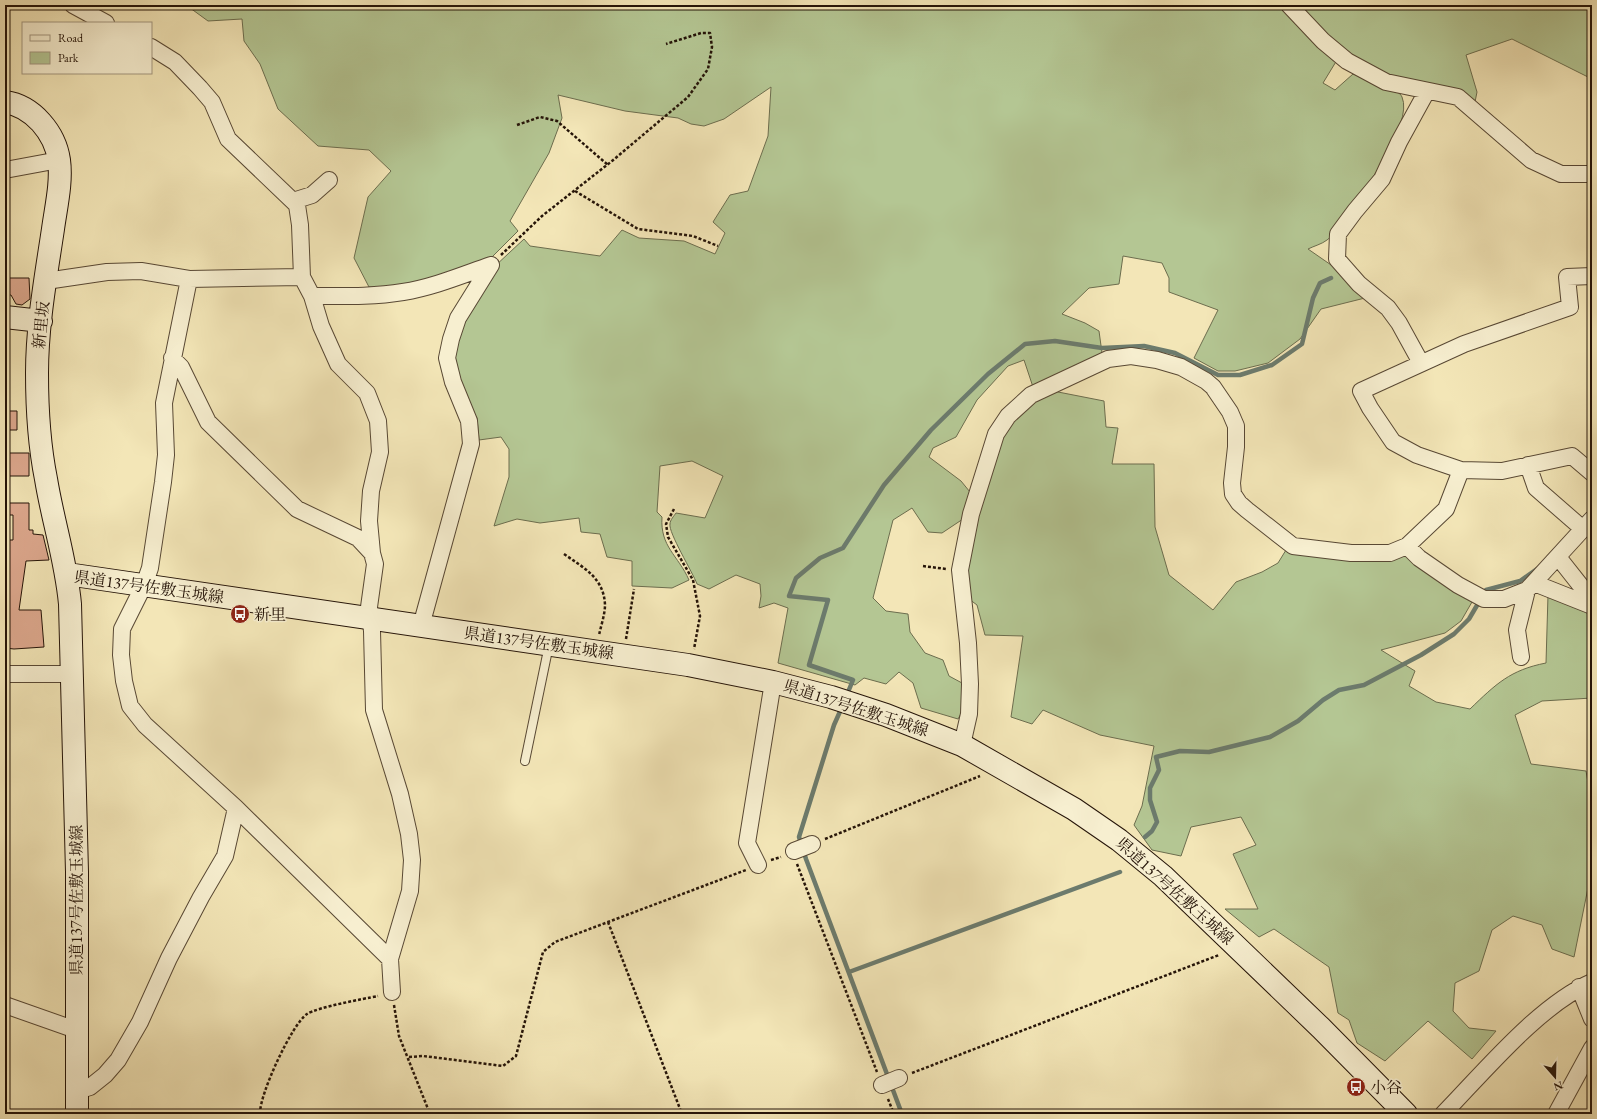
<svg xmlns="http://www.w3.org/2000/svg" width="1597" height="1119" font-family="'EB Garamond','Noto Serif JP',serif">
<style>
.green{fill:#b4c693;stroke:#6c6d4e}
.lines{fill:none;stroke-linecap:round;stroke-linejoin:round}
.stream{stroke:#6c7b6d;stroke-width:4.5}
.building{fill:#dea98f;stroke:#251408}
.lane-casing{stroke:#584834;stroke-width:10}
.street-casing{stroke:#584834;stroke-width:18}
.secondary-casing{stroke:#251408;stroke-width:24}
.path{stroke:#251408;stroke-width:2.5;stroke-dasharray:3 2;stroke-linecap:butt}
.lane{stroke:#f7efd0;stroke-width:8}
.street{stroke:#f7efd0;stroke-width:16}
.secondary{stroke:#f7efd0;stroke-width:22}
.labels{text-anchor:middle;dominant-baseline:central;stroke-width:3;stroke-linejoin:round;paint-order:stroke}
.street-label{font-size:16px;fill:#251408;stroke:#f7efd0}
.poi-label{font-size:16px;fill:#251408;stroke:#f7efd0;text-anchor:start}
</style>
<rect width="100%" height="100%" fill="#f3e6b7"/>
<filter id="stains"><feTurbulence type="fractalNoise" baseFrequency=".005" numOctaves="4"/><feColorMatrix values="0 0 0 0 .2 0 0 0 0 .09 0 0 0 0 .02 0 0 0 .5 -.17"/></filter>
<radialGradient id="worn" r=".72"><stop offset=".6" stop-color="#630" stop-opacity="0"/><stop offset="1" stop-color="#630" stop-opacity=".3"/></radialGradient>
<path class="green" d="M186 5H1282L1337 60 1323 83 1335 90 1353 74C1364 78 1399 88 1402 97 1414 124 1361 196 1344 218 1339 225 1334 235 1327 240 1322 244 1314 246 1308 249L1334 267 1369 297 1321 309 1300 339 1268 363 1235 371H1218L1194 358 1218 310 1169 292V278L1162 263 1123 256 1119 284 1089 288 1062 314 1085 323 1099 331 1102 353 1033 387 1024 360 1008 366 977 400 956 437 933 448 929 457 961 481 970 492 963 519 942 533 928 532 912 508 893 520 873 598 886 611 908 614 910 632 925 653 943 660 949 676 962 683V712L958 719 921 708 913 683 899 672 886 684 864 678 855 685 778 663 788 608 774 603 759 608 761 596 760 584 736 575 709 589 697 584C693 573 668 532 670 524 670 520 674 516 676 513L705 518 723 476 692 461 660 466 657 512 662 517C660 547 678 555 689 580L672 588 632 586V561L607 557 600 534 581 532 579 518 540 523 517 519 494 526 509 477V449L501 437 479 440 477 418 463 397 453 361 456 336 494 267 524 239 530 246 600 256 622 230 639 238 684 241 715 254 725 233 713 222 730 195 748 191 768 136 771 87 724 119 704 126 691 124 678 118 625 111 558 95 562 118 549 153 510 221 518 231 488 261 395 288 369 287 354 258 368 197 391 171 369 150 318 146 278 109 260 64 244 41 242 19 208 21Z
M1298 5H1592V79L1512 39 1466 55 1477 92 1475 102C1425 87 1369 76 1329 39 1318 29 1308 16 1298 5Z
M1053 391 1104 401 1106 427 1118 428 1112 464H1154L1155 527 1169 575 1213 610 1236 582 1262 572 1278 563 1286 550 1408 555 1472 602 1461 621 1445 633 1381 650 1415 671 1409 686 1436 702 1470 709C1496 684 1510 670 1546 663L1548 595 1592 614V698L1542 701 1515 715 1531 764 1586 771 1592 806 1591 873 1574 957 1552 949 1542 925 1513 916 1492 930 1479 971 1455 983 1453 1011 1469 1028 1496 1031 1472 1059 1428 1021 1385 1061 1357 1043 1349 1020 1338 1013 1329 967 1274 929 1259 937 1225 909H1258L1233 854 1256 845 1241 817 1191 827 1181 856 1152 850 1134 825 1142 806 1154 746 1100 735 1043 710 1032 724 1011 717 1023 636 985 635 977 605 969 599 967 569 976 513 1003 437 1015 418 1035 399Z"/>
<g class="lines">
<path class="stream" d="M846 697 853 680 809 665 828 600 789 596 796 578 820 558 843 548 884 485 931 430 988 374 1025 344 1055 341 1102 348 1144 346 1175 353 1218 375H1240L1272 365 1302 344 1313 298 1320 283 1331 278
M842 707 834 725 799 837 806 859 902 1114
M1145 837 1152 831 1157 822 1150 800V788L1159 770 1156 757 1180 751 1209 752 1270 737 1298 721 1323 700 1339 690 1364 685 1421 655 1454 634 1469 619 1486 590 1520 581 1537 569
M849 972 1120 872"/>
</g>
<path class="building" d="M5 278H29L30 299 22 305 16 304 11 295H5Z
M5 411H17V430H5Z
M5 453H29V476H5Z
M5 503H29V530H33V534L43 535 49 560 26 561 19 610H41L44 647 14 649 5 648V540H13V515H5Z"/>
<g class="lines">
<defs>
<path id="lane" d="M525 761 549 645"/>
<path id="street" d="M73 5 106 23
M1289 5 1323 41 1347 61 1386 82 1458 97 1531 160 1561 174H1592
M151 47 175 62 200 88 212 102 228 139 297 205 300 225 302 277 312 296 321 326 338 364 367 393 378 421 380 452 371 491 369 521 372 553
M5 170 59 160
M293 201 312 195 329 180
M1592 276 1567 277 1570 307 1464 344 1361 391 1370 408 1393 442 1417 455 1461 470 1502 471 1572 456 1592 473
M189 279 302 277
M46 281 107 272 141 271 189 279 164 403 166 455 163 482 150 568 144 585 122 629 121 655 124 681 130 706 145 725 236 808 390 959
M312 296C342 296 373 297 403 292 434 287 462 275 491 265
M172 358 181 367 208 422 297 509 358 538 372 553 375 564 369 607 372 631 374 710 400 794 409 834 412 860 410 891 390 959 392 992
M1421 363 1399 323 1388 308 1359 284 1337 259 1338 234 1355 211 1382 179 1399 142 1427 91
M1528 465 1536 488 1583 529
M1407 546 1419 558 1458 585 1484 599H1504L1527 590 1592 519
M1558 557 1592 600
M1534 583 1592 606
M421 626 471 444 469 421 453 382 447 358 451 339 458 318 491 265
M1521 657 1517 630 1527 590
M5 674H72
M962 745 969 714 970 684 968 643 960 570 971 514 996 434 1008 416 1031 395 1108 359 1131 356 1157 360 1181 367 1206 381 1213 387 1230 412 1236 426V447L1232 483 1233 494 1239 503 1247 510 1293 546 1351 553H1390L1407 546 1446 509 1461 470
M794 851 812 844
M758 865 747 843 773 682
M1579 987 1592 1019
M5 1005 76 1030
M882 1085 899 1078
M77 1091 90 1087 105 1075 118 1060 140 1022 169 958 201 897 225 856 236 808
M1443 1114C1484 1072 1539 1005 1592 982
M1556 1114 1592 1048"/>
<path id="secondary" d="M5 102C33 106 55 133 59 160 62 182 56 207 53 229 46 276 37 325 37 373 37 409 39 444 46 479 53 522 66 560 70 604L77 872V1114
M5 317 41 321
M67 574 688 665 773 682 831 697 886 715 962 745 1074 809 1119 840 1163 876 1321 1028 1406 1114"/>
</defs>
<use href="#lane" class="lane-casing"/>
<use href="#street" class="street-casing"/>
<use href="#secondary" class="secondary-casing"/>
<path class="path" d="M517 125 540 117 557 121 608 165
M575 191 638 229 693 236 718 246
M501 255 542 216 612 161 688 97 708 69 712 47 710 33H701L666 44
M674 509 666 524 668 537 693 580 700 616 694 649
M564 554C584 568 604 578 605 605 605 614 601 626 599 635
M923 566 946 569
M626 639 634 589
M825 839 980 776
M771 860 781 857
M797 864 877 1072
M608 922 682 1114
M394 1005 399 1036 430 1114
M409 1057 423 1056 503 1066 516 1056 543 952 555 942 746 870
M912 1073 1219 955
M888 1099 894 1114
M260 1114C259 1095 292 1024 307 1014 318 1007 363 999 378 996"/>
<use href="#lane" class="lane"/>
<use href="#street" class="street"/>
<use href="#secondary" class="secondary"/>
</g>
<defs>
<symbol id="bus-disc" viewBox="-11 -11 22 22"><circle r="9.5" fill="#8f2418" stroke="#f7efd0"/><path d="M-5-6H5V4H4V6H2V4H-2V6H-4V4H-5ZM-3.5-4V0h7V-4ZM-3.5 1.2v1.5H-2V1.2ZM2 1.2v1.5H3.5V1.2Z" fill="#fff"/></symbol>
</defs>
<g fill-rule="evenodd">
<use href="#bus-disc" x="229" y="603" width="22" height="22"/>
<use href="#bus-disc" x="1345" y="1076" width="22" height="22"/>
</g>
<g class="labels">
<g class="street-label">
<text transform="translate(41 325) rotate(-84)">新里坂</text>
<text transform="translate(149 587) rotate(8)">県道137号佐敷玉城線</text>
<text transform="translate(539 643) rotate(8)">県道137号佐敷玉城線</text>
<text transform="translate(856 708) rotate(18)">県道137号佐敷玉城線</text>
<text transform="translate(1175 891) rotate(42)">県道137号佐敷玉城線</text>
<text transform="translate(76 900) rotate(-90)">県道137号佐敷玉城線</text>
</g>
<g class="poi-label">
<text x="254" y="614">新里</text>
<text x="1370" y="1087">小谷</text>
</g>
</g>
<rect width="1597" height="1119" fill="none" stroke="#f3e6b7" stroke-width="20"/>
<rect x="6" y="6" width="1585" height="1107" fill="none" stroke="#251408" stroke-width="2"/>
<rect x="10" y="10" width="1577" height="1099" fill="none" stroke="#251408"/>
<rect x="22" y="22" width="130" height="52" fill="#f7efd0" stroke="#a39780"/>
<rect x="30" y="35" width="20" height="6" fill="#f7efd0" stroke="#a39780"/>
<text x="58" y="42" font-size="12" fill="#251408">Road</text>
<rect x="30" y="52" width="20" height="12" fill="#b4c693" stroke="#a39780"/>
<text x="58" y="62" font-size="12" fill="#251408">Park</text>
<g transform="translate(1555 1077) rotate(160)" stroke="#f7efd0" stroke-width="3" paint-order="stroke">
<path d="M0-3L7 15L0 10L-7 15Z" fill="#251408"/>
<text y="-6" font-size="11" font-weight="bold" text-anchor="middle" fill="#251408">N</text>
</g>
<rect width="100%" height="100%" filter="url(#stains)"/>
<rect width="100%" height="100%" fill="url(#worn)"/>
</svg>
